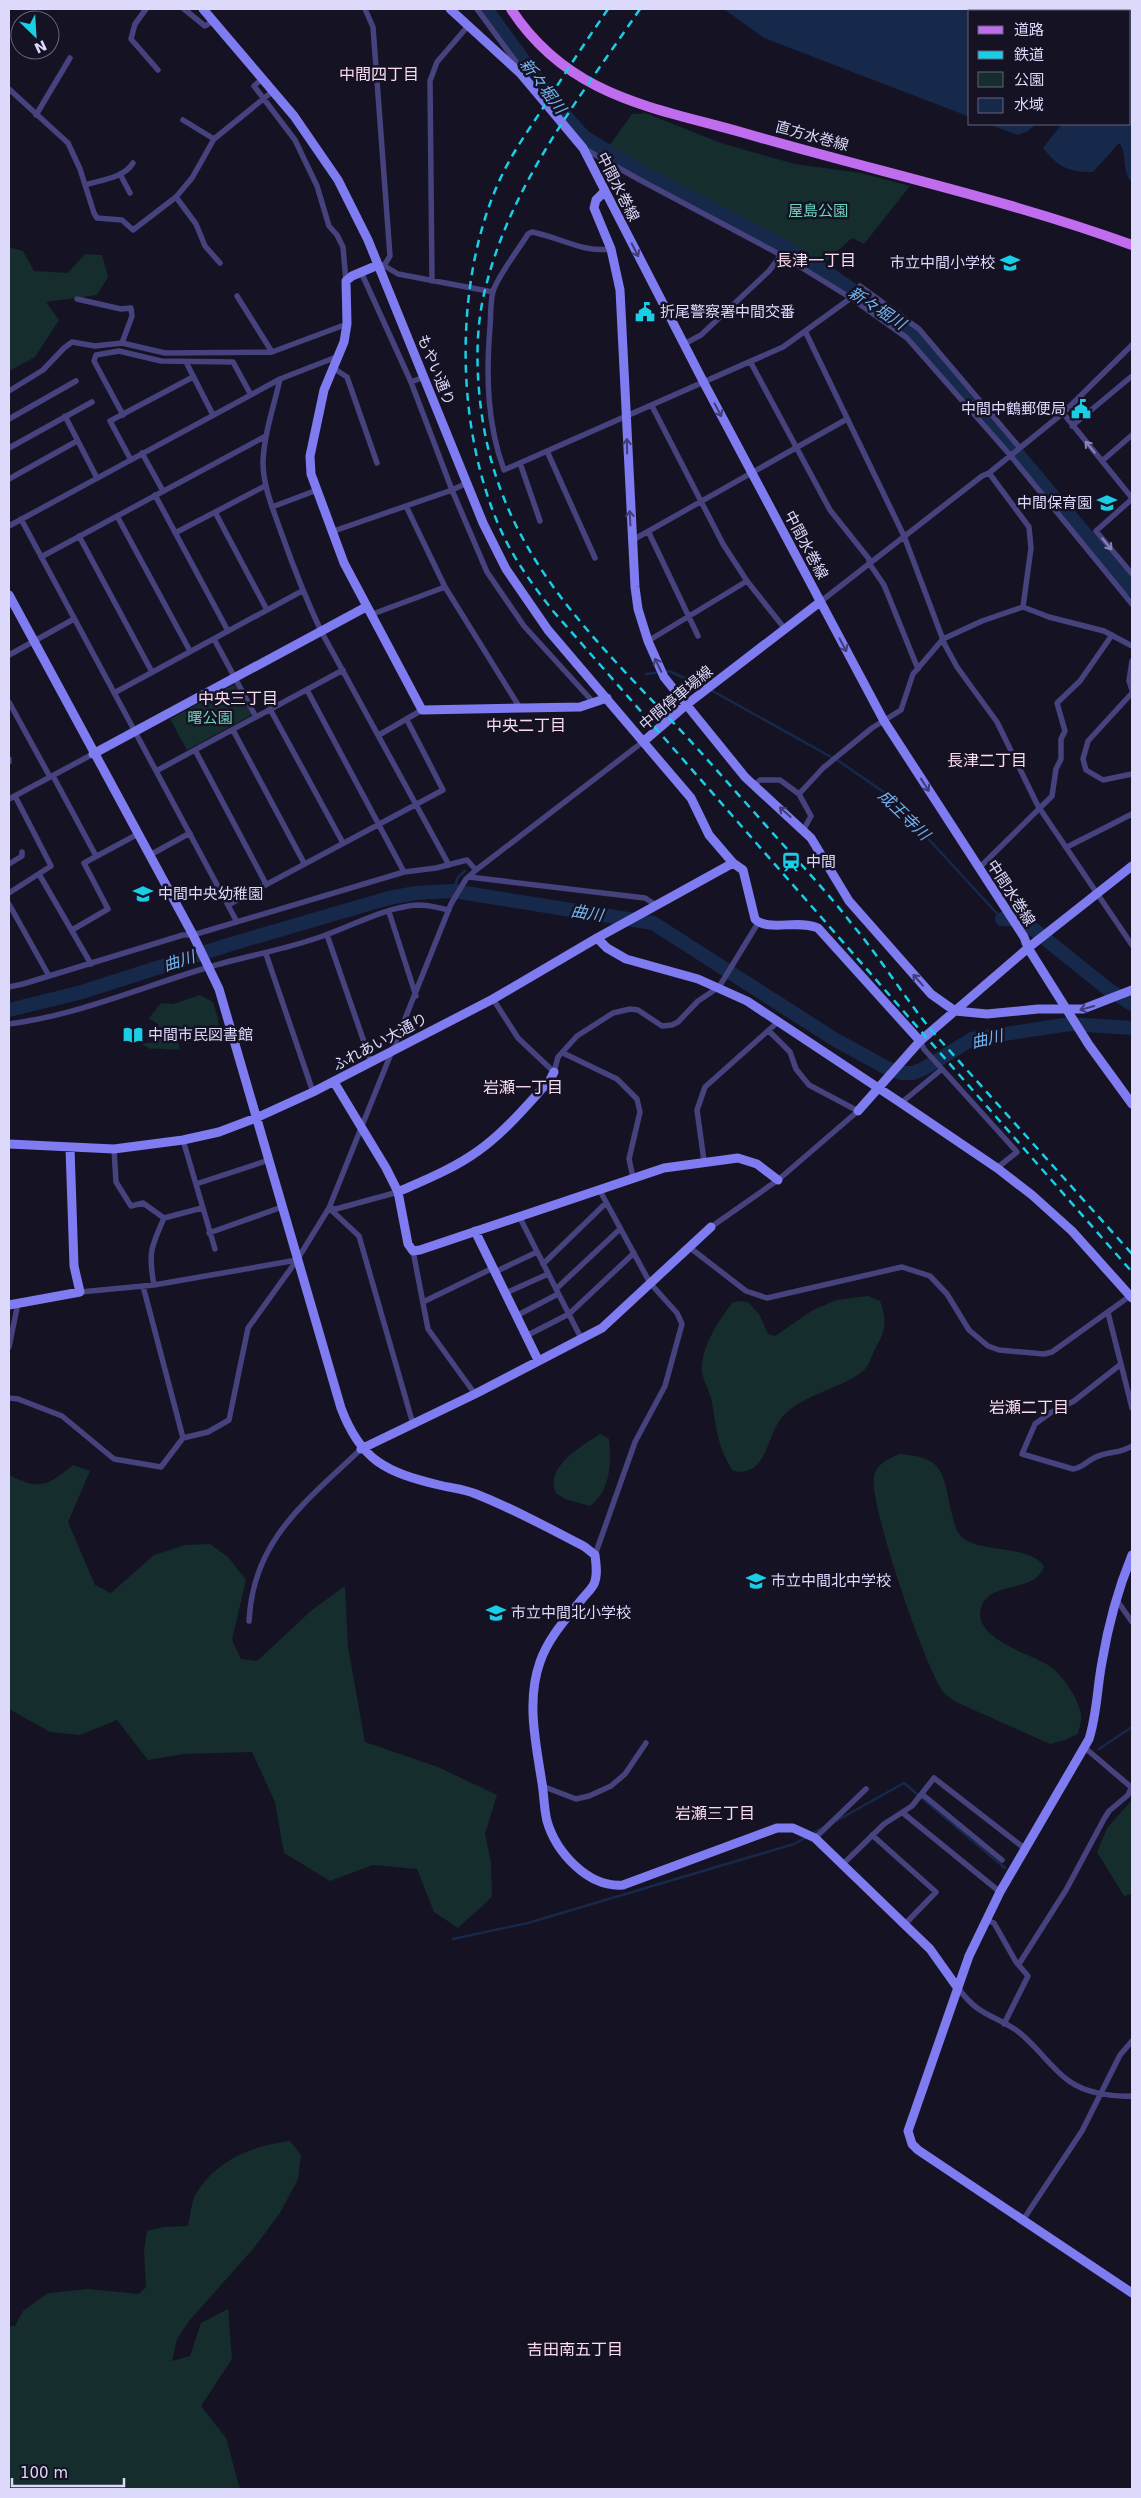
<svg xmlns="http://www.w3.org/2000/svg" width="1141" height="2498" font-family="'DejaVu Sans','Noto Sans JP',sans-serif">
<style>
.green{fill:#152d2d}
.water{fill:#16294a}
.lines{fill:none;stroke-linecap:round;stroke-linejoin:round}
.stream{stroke:#16294a;stroke-width:2.5}
.river{stroke:#16294a;stroke-width:14}
.street{stroke:#45427e;stroke-width:5.5}
.secondary{stroke:#7f7bf0;stroke-width:9}
.primary{stroke:#c06cef;stroke-width:10}
.rail{stroke:#1acee5;stroke-width:2.5;stroke-dasharray:8 6;stroke-linecap:butt}
.oneway{stroke:#3f3c76}
.oneway2{stroke:#8986b6}
.labels{text-anchor:middle;dominant-baseline:central;stroke-width:5;stroke-linejoin:round;paint-order:stroke}
.street-label{font-size:15px;fill:#ddd9fb;stroke:#151224}
.park-label{font-size:15px;fill:#6dd3bb;stroke:#151224}
.poi-label{font-size:15px;fill:#ddd9fb;stroke:#151224;text-anchor:start}
.neighbourhood-label{font-size:16px;fill:#fbdbef;stroke:#151224}
.water-label{font-size:16px;font-style:italic;fill:#72b4ef;stroke:#151224}
</style>
<rect width="100%" height="100%" fill="#151224"/>
<path class="green" d="M643 112 721 143 795 164 861 173 910 186 864 244 852 238 824 263 720 211 609 146 632 114H643Z
M9 247 23 251 34 271 68 273 85 254 102 255 108 277 97 295 46 302 59 320 35 357 9 371Z
M235 684 251 713 250 716 187 750 170 719Z
M200 995 213 1002 218 1018 219 1031 178 1042 180 1049C170 1051 161 1047 151 1049L141 1044 159 1041V1025L149 1018 161 1003 173 1004Z
M868 1296 880 1301C887 1319 886 1331 876 1347 872 1354 870 1363 866 1368 850 1386 805 1393 784 1415 765 1434 769 1478 733 1471 718 1449 716 1427 712 1402 710 1389 700 1378 702 1365 704 1342 719 1321 732 1303L737 1301 748 1302 759 1314 768 1334 775 1336 813 1310 836 1300Z
M600 1434 609 1439C612 1462 610 1492 590 1506L565 1499 556 1493C544 1467 582 1446 600 1434Z
M899 1454C943 1457 943 1471 951 1510 953 1518 955 1529 960 1535 974 1554 1027 1543 1044 1566 1036 1594 989 1580 981 1608 972 1640 1033 1654 1051 1667 1063 1676 1080 1701 1081 1715 1082 1722 1079 1728 1078 1734L1065 1740 1050 1744 956 1702C952 1699 947 1696 944 1693 926 1671 868 1502 874 1476 877 1463 889 1459 899 1454Z
M73 1465 90 1471 68 1522 95 1585 111 1593 154 1555 185 1545 210 1544 228 1557 246 1580 232 1640 241 1659 257 1661 312 1610 345 1586 348 1647 365 1742 438 1767 497 1795 485 1834 491 1862 492 1897 458 1928 434 1912 417 1869 373 1865 330 1881 284 1853 275 1802 252 1752 184 1754 148 1760 117 1720 80 1735 50 1732 9 1709V1475C40 1491 47 1486 73 1465Z
M1132 1800V1894L1124 1896 1097 1852 1107 1828Z
M290 2141 301 2155 298 2179 280 2213 253 2249 189 2321 177 2339 172 2361 190 2356 201 2323 228 2309 232 2359 201 2406 226 2438 240 2489H9V2326H15L23 2311 48 2293 89 2289 139 2294 146 2287 144 2251 147 2231 163 2227 188 2226C190 2217 191 2204 195 2196 214 2161 253 2145 290 2141Z"/>
<path class="water" d="M724 9H1132V183C1121 170 1128 154 1119 143L1093 172C1069 172 1058 167 1043 148L1061 125 1054 124H1130V11H970V117L764 38Z
M988 124H1036L1028 131 1018 135Z"/>
<g class="lines">
<path class="stream" d="M646 674 669 671 704 687
M709 689 840 762 888 795 1002 919
M453 891 458 877 465 871
M1099 1749 1132 1727
M836 1821 904 1783 1005 1868
M811 1834 822 1828
M453 1939 528 1923 794 1844 807 1837"/>
<path class="river" d="M486 9 560 110 584 137 651 177 782 245 828 273 916 334 1132 589
M1002 919 1022 920 1109 990 1132 1004
M9 1010 82 992 228 945 389 898 416 893 453 891 653 923 834 1039 887 1068 901 1073H913L925 1068 972 1039 1070 1024 1132 1028"/>
<path class="street" d="M146 9 135 24 131 39 158 70
M184 9 205 26 213 21
M365 9 373 27 390 256 385 264
M477 9 516 62 520 70
M262 79 254 86 295 140 317 186 329 226 337 235 343 247 346 281
M9 89 68 143 80 169 94 213 97 218 122 220 133 230 176 197 192 178 214 139 273 91
M36 115 70 58
M183 120 214 139
M583 148 640 180 781 255 851 298 907 338 1010 455 1132 604
M120 174 130 193
M85 185C101 180 124 178 133 163
M176 197 196 224 205 246 220 263
M611 249C583 253 559 237 532 232L528 234C519 249 496 278 493 292 490 303 491 316 490 327 486 375 487 424 504 470L783 347 851 298
M383 265 398 274 493 292
M361 272 411 382 452 490 487 572 524 626 594 703
M432 281 430 81 437 62 468 26
M860 286 919 329 1020 448
M237 296 272 352
M77 299 121 309 131 308 132 316 122 343
M806 333 904 536 945 645 957 667 997 722 1038 806 1132 945
M684 344 701 335 769 271 781 255
M186 362 213 415
M751 363 830 510 869 559V563L884 585 918 669
M333 368 347 377 377 463
M280 379C274 406 264 434 263 462 263 486 273 509 281 532 293 566 306 599 321 631L449 865
M411 382 424 377
M9 391 43 370 64 348 72 342 95 346 122 343 165 353 272 352 347 324
M652 406 723 544 747 581 785 629
M1063 413 1132 498
M123 415 94 361 96 355 119 351 161 361 233 362 251 395
M65 416 97 478
M9 419 76 381
M1072 426 1132 376
M9 448 92 402
M547 451 595 558
M142 453 163 491
M131 460 110 421 193 377
M1102 461 1132 435
M520 463 540 521
M989 473 1029 527 1031 548 1023 607
M9 479 77 441
M155 495 228 631
M1132 499 1096 531 1132 574
M406 506 445 587 520 708
M272 507 317 490
M215 512 267 610
M117 516 190 651
M21 519 237 922
M9 526 280 379 339 356
M331 532 452 490 467 483
M175 533 265 486
M649 533 698 636
M79 536 152 672
M631 541 847 419
M41 557 266 436
M820 602 982 476 989 473 1063 413 1132 345
M370 615 445 587
M214 639 256 717
M648 641 747 581
M9 655 74 619
M1132 661 1129 681 1132 690
M307 690 404 872
M114 693 302 591
M1132 693 1088 741 1083 759 1086 770 1103 780 1132 774
M9 702 50 777
M270 709 343 843
M233 730 304 863
M379 735 422 710
M195 750 266 884
M9 759V762
M156 771 343 670
M53 776 96 856
M754 785 760 780H780L799 794
M9 799 93 754
M804 829 811 816 799 794 823 768 872 728 901 710 913 674 943 639 982 621 1023 607 1049 617 1104 631 1132 646
M1067 847 1132 814
M150 855 190 833
M9 864 22 856V852
M979 868 1052 796 1056 769 1061 759V739L1065 731 1057 703 1080 681 1112 635
M39 874 91 964
M469 877 645 898 656 905
M9 893 51 866 15 796
M9 904 49 976
M228 905 443 790 407 720
M389 912 416 996
M72 930 108 909 84 863 138 834
M327 935 371 1062
M266 954 313 1092
M9 987 23 984 183 935H193L404 872 436 868 467 860 476 870
M493 999 518 1038 554 1072 558 1057 577 1036 613 1013 630 1009 638 1010 662 1026 672 1025 678 1022 698 1001 719 987 758 923
M9 1024C78 1015 142 987 209 967 243 957 277 951 311 940 345 930 385 906 419 905 429 905 439 908 449 910
M920 1041 924 1049 1017 1152 997 1168
M563 1053 617 1079 637 1099 640 1112 629 1159 633 1177
M901 1103 942 1069
M183 1140 215 1249
M114 1149 116 1182 131 1206 143 1203 164 1218C151 1247 148 1253 154 1285
M704 1161 697 1110 705 1087 779 1021
M196 1184 269 1160
M329 1208 359 1236 413 1424
M329 1208 336 1209 398 1192
M519 1216 581 1338
M164 1218 202 1208
M711 1227 778 1180 858 1111 809 1085 796 1069 790 1052 769 1031
M209 1233 282 1207
M689 1247 746 1291 767 1298 902 1267 930 1276 947 1294 969 1330 988 1346 999 1350 1044 1354 1052 1352 1130 1296
M413 1251 428 1329 475 1394
M543 1264 606 1203
M495 1272 537 1252
M143 1286 183 1438
M556 1289 620 1229
M80 1292 154 1285 297 1260
M506 1293 548 1274
M423 1302 493 1268
M1108 1313 1121 1364 1074 1401 1050 1413 1035 1424 1022 1454 1073 1469C1082 1468 1086 1462 1094 1458 1107 1451 1120 1454 1132 1446
M516 1316 558 1294
M526 1336 569 1314 634 1253
M9 1347 18 1303
M1121 1364 1132 1408
M9 1398 18 1399 62 1416 114 1459 161 1467 183 1438 208 1432 229 1420 248 1328 297 1260 329 1208 451 904 466 879 476 870 644 741
M595 1555 635 1442 665 1386 682 1324 677 1313 650 1283 599 1189
M1116 1599 1132 1622
M249 1621C253 1539 307 1501 361 1449
M1084 1747 1131 1787
M542 1786 576 1799 589 1796 611 1786 625 1774 646 1743
M922 1794 1002 1860
M903 1813 1000 1892
M872 1835 936 1892 905 1924
M815 1838 866 1789
M842 1865 884 1824 912 1806 934 1778 1024 1848
M986 1920 994 1923 1016 1962 1028 1976 1004 2024
M1019 1964 1066 1890 1104 1819 1109 1811 1128 1795 1132 1786
M958 1988C979 2016 990 2013 1016 2030 1036 2044 1049 2067 1069 2081 1085 2093 1113 2097 1132 2096
M1023 2220 1082 2131 1120 2055 1132 2041"/>
<path class="secondary" d="M203 9 294 116 338 180 368 240 483 523 506 569 548 630 691 798 709 835 733 863 743 870 755 919C767 932 798 919 818 928L920 1041
M450 9 521 74 583 148 704 383 884 721 1024 937 1028 948 1089 1045 1132 1104
M605 191 596 200 594 208 611 249 620 290 635 587 638 609 648 641 664 677 745 777 811 838 849 901 931 994 955 1011 987 1014 1038 1009H1083L1132 990
M378 265 352 276 346 281 347 324 344 342 324 390 310 456 311 474 344 563 422 710 580 707 607 698
M9 595 193 935 219 989 341 1408C361 1461 386 1472 439 1485 451 1488 464 1489 476 1494 514 1509 549 1528 585 1547L595 1555C596 1564 598 1575 594 1584 591 1590 585 1595 582 1599 566 1619 548 1638 540 1662 526 1701 536 1744 542 1783 544 1795 544 1809 547 1821 556 1852 588 1888 623 1885L777 1828H793L815 1838 930 1949 957 1987
M644 741 686 705 820 602
M93 754 366 607
M597 938 607 948 626 959 698 979 747 1001 901 1103 997 1168 1032 1195 1072 1231 1132 1298
M334 1082 386 1168 398 1192 408 1244 413 1251 420 1250 664 1168 738 1158 757 1164 778 1180
M858 1111 920 1041 1028 948 1132 866
M9 1144 114 1149 183 1140 219 1132 256 1118 313 1092 493 999 597 938 733 863
M398 1192C425 1180 453 1169 478 1151 505 1132 527 1105 550 1080L554 1072
M475 1231 538 1360
M9 1305 80 1292 74 1266 70 1148
M361 1449 475 1394 602 1328 711 1227
M1132 1555C1118 1589 1108 1626 1102 1662 1097 1688 1097 1714 1089 1739L1000 1892 969 1956 908 2131 912 2144 918 2150 1132 2293"/>
<path class="primary" d="M511 9C532 42 563 69 597 86 642 109 696 119 744 133 874 171 1006 199 1132 245"/>
<path class="rail" d="M608 9C589 37 570 65 552 94 535 121 516 146 502 175 452 279 454 435 505 539 518 565 535 588 553 611L1132 1272
M640 9C581 96 512 182 486 286 477 319 476 356 479 390 491 535 572 617 667 716 697 747 725 780 754 812 786 849 821 884 851 923 880 957 903 996 932 1031L1132 1254"/>
</g>
<defs><path id="oneway-shaft" d="M-6 0H5M1.5-3L5.5 0L1.5 3" fill="none" stroke-width="1.6" stroke-linecap="round" stroke-linejoin="round" transform="scale(1.25)"/></defs>
<g class="oneway">
<use href="#oneway-shaft" transform="translate(635 250) rotate(63)"/>
<use href="#oneway-shaft" transform="translate(718 410) rotate(62)"/>
<use href="#oneway-shaft" transform="translate(627 446) rotate(-91)"/>
<use href="#oneway-shaft" transform="translate(630 518) rotate(-93)"/>
<use href="#oneway-shaft" transform="translate(843 645) rotate(62)"/>
<use href="#oneway-shaft" transform="translate(658 665) rotate(-116)"/>
<use href="#oneway-shaft" transform="translate(925 785) rotate(58)"/>
<use href="#oneway-shaft" transform="translate(785 812) rotate(-138)"/>
<use href="#oneway-shaft" transform="translate(918 980) rotate(-132)"/>
<use href="#oneway-shaft" transform="translate(1087 1008) rotate(165)"/>
</g>
<g class="oneway2">
<use href="#oneway-shaft" transform="translate(1090 447) rotate(-130)"/>
<use href="#oneway-shaft" transform="translate(1107 544) rotate(50)"/>
</g>
<defs>
<symbol id="school-bare" viewBox="-9 -9 18 18"><path d="M0-5L7-2L0 1L-7-2ZM-4 1L0 2.5L4 1V4Q0 6-4 4Z" fill="#1acee5" stroke="#151224" stroke-width="2.5" paint-order="stroke"/></symbol>
<symbol id="civic-bare" viewBox="-9 -9 18 18"><path d="M-.6-6.5H3V-4.5H.6V-3L4-1V1h2V6H-6V1h2V-1L-.6-3ZM-1.2 2.5V6h2.4V2.5Z" fill="#1acee5" stroke="#151224" stroke-width="2.5" paint-order="stroke"/></symbol>
<symbol id="station-bare" viewBox="-9 -9 18 18"><path d="M-3-6H3Q5-6 5-4V2Q5 4 3 4L4.5 6H3L1.5 4h-3L-3 6H-4.5L-3 4Q-5 4-5 2V-4Q-5-6-3-6ZM-3.5-4v3h7v-3ZM-3.5 1v1.5H-2V1ZM2 1v1.5H3.5V1Z" fill="#1acee5" stroke="#151224" stroke-width="2.5" paint-order="stroke"/></symbol>
<symbol id="library-bare" viewBox="-9 -9 18 18"><path d="M-6-4Q-3-5.5-.7-3.5V5Q-3 3-6 4ZM6-4Q3-5.5 .7-3.5V5Q3 3 6 4Z" fill="#1acee5" stroke="#151224" stroke-width="2.5" paint-order="stroke"/></symbol>
</defs>
<g fill-rule="evenodd">
<use href="#school-bare" x="996" y="249" width="28" height="28"/>
<use href="#civic-bare" x="631" y="298" width="28" height="28"/>
<use href="#civic-bare" x="1067" y="395" width="28" height="28"/>
<use href="#school-bare" x="1093" y="489" width="28" height="28"/>
<use href="#station-bare" x="777" y="848" width="28" height="28"/>
<use href="#school-bare" x="129" y="880" width="28" height="28"/>
<use href="#library-bare" x="119" y="1021" width="28" height="28"/>
<use href="#school-bare" x="742" y="1567" width="28" height="28"/>
<use href="#school-bare" x="482" y="1599" width="28" height="28"/>
</g>
<g class="labels">
<g class="street-label">
<text transform="translate(812 136) rotate(15)">直方水巻線</text>
<text transform="translate(618 187) rotate(63)">中間水巻線</text>
<text transform="translate(436 370) rotate(68)">もやい通り</text>
<text transform="translate(806 545) rotate(62)">中間水巻線</text>
<text transform="translate(676 698) rotate(-40)">中間停車場線</text>
<text transform="translate(1011 893) rotate(57)">中間水巻線</text>
<text transform="translate(380 1042) rotate(-28)">ふれあい大通り</text>
</g>
<g class="park-label">
<text x="818" y="211">屋島公園</text>
<text x="210" y="718">曙公園</text>
</g>
<g class="poi-label">
<text x="995" y="263" text-anchor="end">市立中間小学校</text>
<text x="660" y="312">折尾警察署中間交番</text>
<text x="1066" y="409" text-anchor="end">中間中鶴郵便局</text>
<text x="1092" y="503" text-anchor="end">中間保育園</text>
<text x="806" y="862">中間</text>
<text x="158" y="894">中間中央幼稚園</text>
<text x="148" y="1035">中間市民図書館</text>
<text x="771" y="1581">市立中間北中学校</text>
<text x="511" y="1613">市立中間北小学校</text>
</g>
<g class="neighbourhood-label">
<text x="379" y="74">中間四丁目</text>
<text x="816" y="260">長津一丁目</text>
<text x="238" y="698">中央三丁目</text>
<text x="526" y="725">中央二丁目</text>
<text x="987" y="760">長津二丁目</text>
<text x="523" y="1087">岩瀬一丁目</text>
<text x="1029" y="1407">岩瀬二丁目</text>
<text x="715" y="1813">岩瀬三丁目</text>
<text x="575" y="2349">吉田南五丁目</text>
</g>
<g class="water-label">
<text transform="translate(543 86) rotate(53)">新々堀川</text>
<text transform="translate(877 308) rotate(33)">新々堀川</text>
<text transform="translate(904 815) rotate(44)">成王寺川</text>
<text transform="translate(587 913) rotate(9)">曲川</text>
<text transform="translate(179 961) rotate(-18)">曲川</text>
<text transform="translate(987 1039) rotate(-13)">曲川</text>
</g>
</g>
<rect width="1141" height="2498" fill="none" stroke="#ddd9fb" stroke-width="20"/>
<rect x="968" y="10" width="162" height="115" fill="#151224" stroke="#65627a"/>
<rect x="978" y="26" width="25" height="8" fill="#c06cef" stroke="#65627a"/>
<text x="1014" y="35" font-size="15" fill="#ddd9fb">道路</text>
<rect x="978" y="51" width="25" height="8" fill="#1acee5" stroke="#65627a"/>
<text x="1014" y="60" font-size="15" fill="#ddd9fb">鉄道</text>
<rect x="978" y="72" width="25" height="15" fill="#152d2d" stroke="#65627a"/>
<text x="1014" y="85" font-size="15" fill="#ddd9fb">公園</text>
<rect x="978" y="98" width="25" height="15" fill="#16294a" stroke="#65627a"/>
<text x="1014" y="110" font-size="15" fill="#ddd9fb">水域</text>
<g transform="translate(35 35) rotate(155)"><circle r="24" fill="#151224" stroke="#65627a"/>
<path d="M0-4L9 19L0 12L-9 19Z" fill="#1acee5"/>
<text y="-8" font-size="14" font-weight="bold" text-anchor="middle" fill="#ddd9fb">N</text>
</g>
<path d="M12 2478v8h112v-8" fill="none" stroke="#ddd9fb" stroke-width="2.5"/>
<text x="20" y="2478" font-size="15" fill="#ddd9fb" stroke="#151224" stroke-width="4" paint-order="stroke">100 m</text>
</svg>
